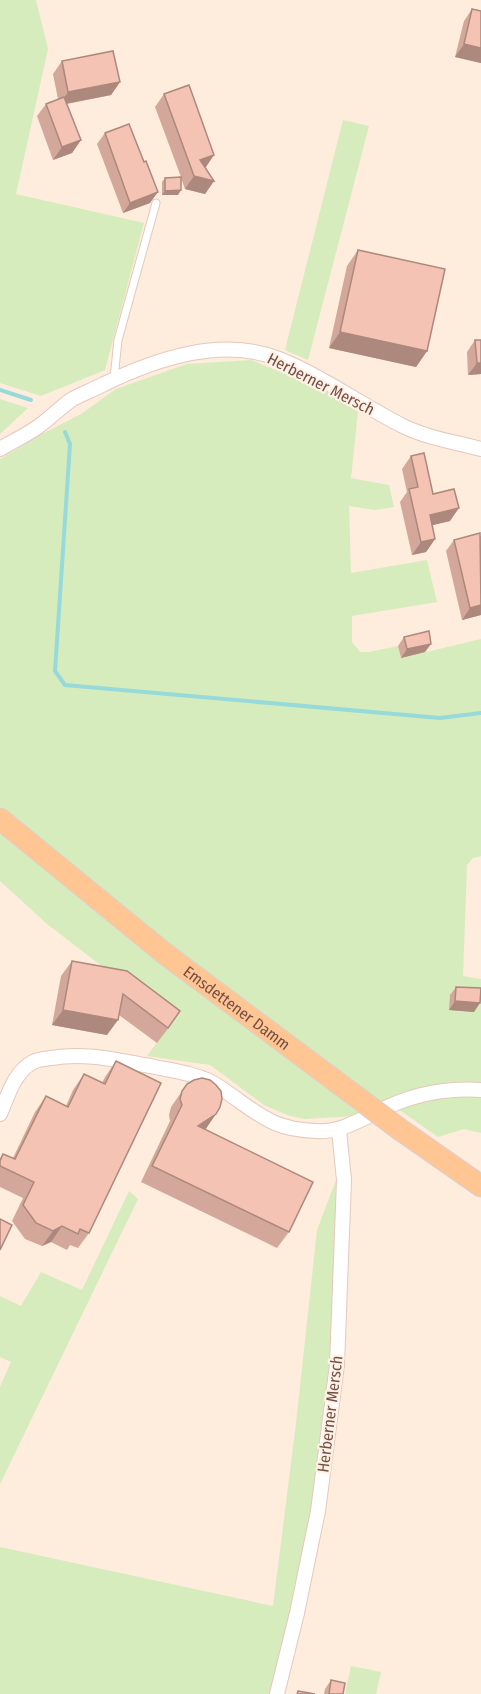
<svg xmlns="http://www.w3.org/2000/svg" width="481" height="1694" font-family="'Fira Sans Condensed',sans-serif">
<style>
.green{fill:#d7ecbc}
.lines{fill:none;stroke-linecap:round;stroke-linejoin:round}
.stream{stroke:#97dada;stroke-width:4}
.lane-casing{stroke:#e4c8bc;stroke-width:9}
.street-casing{stroke:#e4c8bc;stroke-width:16}
.primary-casing{stroke:#dbd1cf;stroke-width:23}
.lane{stroke:#fff;stroke-width:7}
.street{stroke:#fff;stroke-width:14}
.primary{stroke:#ffc593;stroke-width:21}
.primary-bridge-casing{stroke:#dbd1cf;stroke-width:23;stroke-linecap:butt}
.primary-bridge{stroke:#ffc593;stroke-width:21}
.wall{fill:#d3a89a}
.shaded-wall{fill:#ac887d}
.building{fill:#f5c3b3;stroke:#ac887d;stroke-width:1.5}
.labels{text-anchor:middle;dominant-baseline:central;stroke-width:4.5;stroke-linejoin:round;paint-order:stroke}
.street-label{font-size:16px;fill:#754e45;stroke:#fff1e5}
</style>
<rect width="100%" height="100%" fill="#feecdd"/>
<path class="green" d="M0 0H36L48 49 16 194 144 223 105 370 41 396 0 383Z
M343 120 369 126 308 360 285 350Z
M251 360 325 390 358 412 351 478 389 485 394 507 375 510 349 506 351 573 427 560 437 602 352 616V642L360 652H369L398 646 401 658 481 639V856L473 858 467 865 463 976 481 979V1133L464 1129 438 1137 388 1102 357 1116 304 1119 287 1115 264 1105 210 1065 147 1056 173 1021 47 924 0 881V459L42 434 81 414 116 389 187 364Z
M0 399 28 408 0 434Z
M336 1180 332 1360 314 1507 289 1622 271 1694H0V1547L273 1606 296 1423 317 1230Z
M129 1191 138 1199 0 1484V1387L11 1362 0 1357V1296L21 1306 41 1272 82 1290Z
M351 1666 381 1672 376 1694H345Z"/>
<g class="lines">
<path class="stream" d="M0 390 31 400
M65 432 70 444 55 671 65 685 440 718 481 713"/>
<defs>
<path id="lane" d="M114 378 118 340 156 203"/>
<path id="street" d="M0 449C13 441 27 435 39 426 50 418 60 408 71 400 81 394 93 390 104 384 156 359 222 336 279 359 322 376 361 405 403 426 427 438 455 442 481 449
M0 1114C8 1096 14 1072 33 1062 38 1059 46 1059 51 1058 86 1052 116 1060 150 1066 169 1070 189 1072 207 1080 218 1085 228 1093 238 1100 265 1120 281 1130 316 1131 344 1133 367 1115 392 1105 420 1093 450 1088 481 1090
M277 1694 297 1613 318 1511 337 1365 344 1180 339 1130"/>
<g id="primary">
<path id="s1" d="M0 819 164 953 346 1089"/>
<path d="M398 1128 481 1186"/>
</g>
</defs>
<use href="#lane" class="lane-casing"/>
<use href="#street" class="street-casing"/>
<use href="#primary" class="primary-casing"/>
<use href="#lane" class="lane"/>
<use href="#street" class="street"/>
<use href="#primary" class="primary"/>
<defs>
<path id="primary-bridge" d="M346 1089 398 1128"/>
</defs>
<use href="#primary-bridge" class="primary-bridge-casing"/>
<use href="#primary-bridge" class="primary-bridge"/>
</g>
<path class="wall" d="M472 9 481 11V63L455 57 464 21Z
M62 61 120 82 111 95 67 104 81 140 72 153 53 160 37 116 46 104 58 99 53 74Z
M164 94 206 167 205 168 214 181 205 194 185 189 181 178V190L178 195H162V182L165 178 181 177 155 107Z
M105 133 144 162 150 203 123 213 97 144Z
M358 250 427 351 416 367 329 348 347 266Z
M475 340H481V374L468 375 467 352Z
M411 456 450 521 432 525 435 539 426 552 412 555 400 502 407 492 402 469Z
M481 536V615L462 620 446 551 454 540Z
M404 637 425 652 401 658 398 646Z
M72 961 127 971 170 1026 157 1043 119 1015 107 1035 52 1025 61 976Z
M456 987 474 1012 449 1010 450 995Z
M116 1061 89 1233 78 1248 70 1245 67 1250 51 1242 42 1246 25 1239 12 1221 23 1198 0 1187V1158L3 1154 13 1158 35 1112 46 1096 66 1106 73 1090 84 1074 102 1083 105 1077Z
M187 1084 220 1107 205 1130 289 1232 277 1248 141 1182 170 1121 169 1115 171 1107Z
M331 1680 343 1694H324L325 1689Z"/>
<path class="shaded-wall" d="M464 44 481 48V63L455 57Z
M120 82 111 95 59 105 68 92Z
M81 140 72 153 53 160 62 147Z
M214 155 206 167 193 172 200 160Z
M194 176 214 181 205 194 185 189Z
M181 190 178 195H162L165 191Z
M158 192 150 203 123 213 130 203Z
M340 332 427 351 416 367 329 348Z
M477 363H481V374L468 375Z
M459 508 450 521 421 528 430 515Z
M435 539 426 552 412 555 421 542Z
M481 605V615L462 620 470 608Z
M431 644 425 652 401 658 407 649Z
M455 1001 480 1003 474 1012 449 1010Z
M63 1010 118 1020 107 1035 52 1025Z
M216 1114 205 1130 198 1126Z
M62 1226 51 1242 42 1246 53 1231Z"/>
<path class="building" d="M472 9 481 11V48L464 44Z
M113 51 120 82 68 92 62 61Z
M189 85 214 155 200 160 214 181 194 176 164 94Z
M64 97 81 140 62 147 46 104Z
M129 124 144 162 146 161 158 192 130 203 105 133Z
M181 177V190L165 191V178Z
M358 250 445 269 427 351 340 332Z
M475 340H481V363H477Z
M424 453 433 494 454 489 459 508 430 515 435 539 421 542 409 489 418 487 411 456Z
M480 533 481 605 470 608 454 540Z
M429 631 431 644 407 649 404 637Z
M72 961 127 971 180 1011 168 1028 123 994 118 1020 63 1010Z
M456 987 481 988 480 1003 455 1001Z
M116 1061 161 1083 89 1233 80 1229 78 1234 62 1226 53 1231 36 1223 23 1205 34 1182 0 1166V1161L3 1154 15 1159 46 1096 68 1107 84 1074 105 1084Z
M202 1078 210 1080 216 1085 221 1091 222 1099 220 1107 216 1114 198 1126 313 1182 289 1232 152 1166 182 1105 180 1099 182 1091 187 1084 194 1080Z
M0 1219 12 1225 0 1250Z
M331 1680 345 1683 343 1694H329Z
M298 1691 315 1694H297Z"/>
<g class="labels">
<g class="street-label">
<text transform="translate(321 384) rotate(27)">Herberner Mersch</text>
<text stroke="none"><textPath href="#s1" startOffset="303">Emsdettener Damm</textPath></text>
<text transform="translate(330 1414) rotate(-83)">Herberner Mersch</text>
</g>
</g>
</svg>
